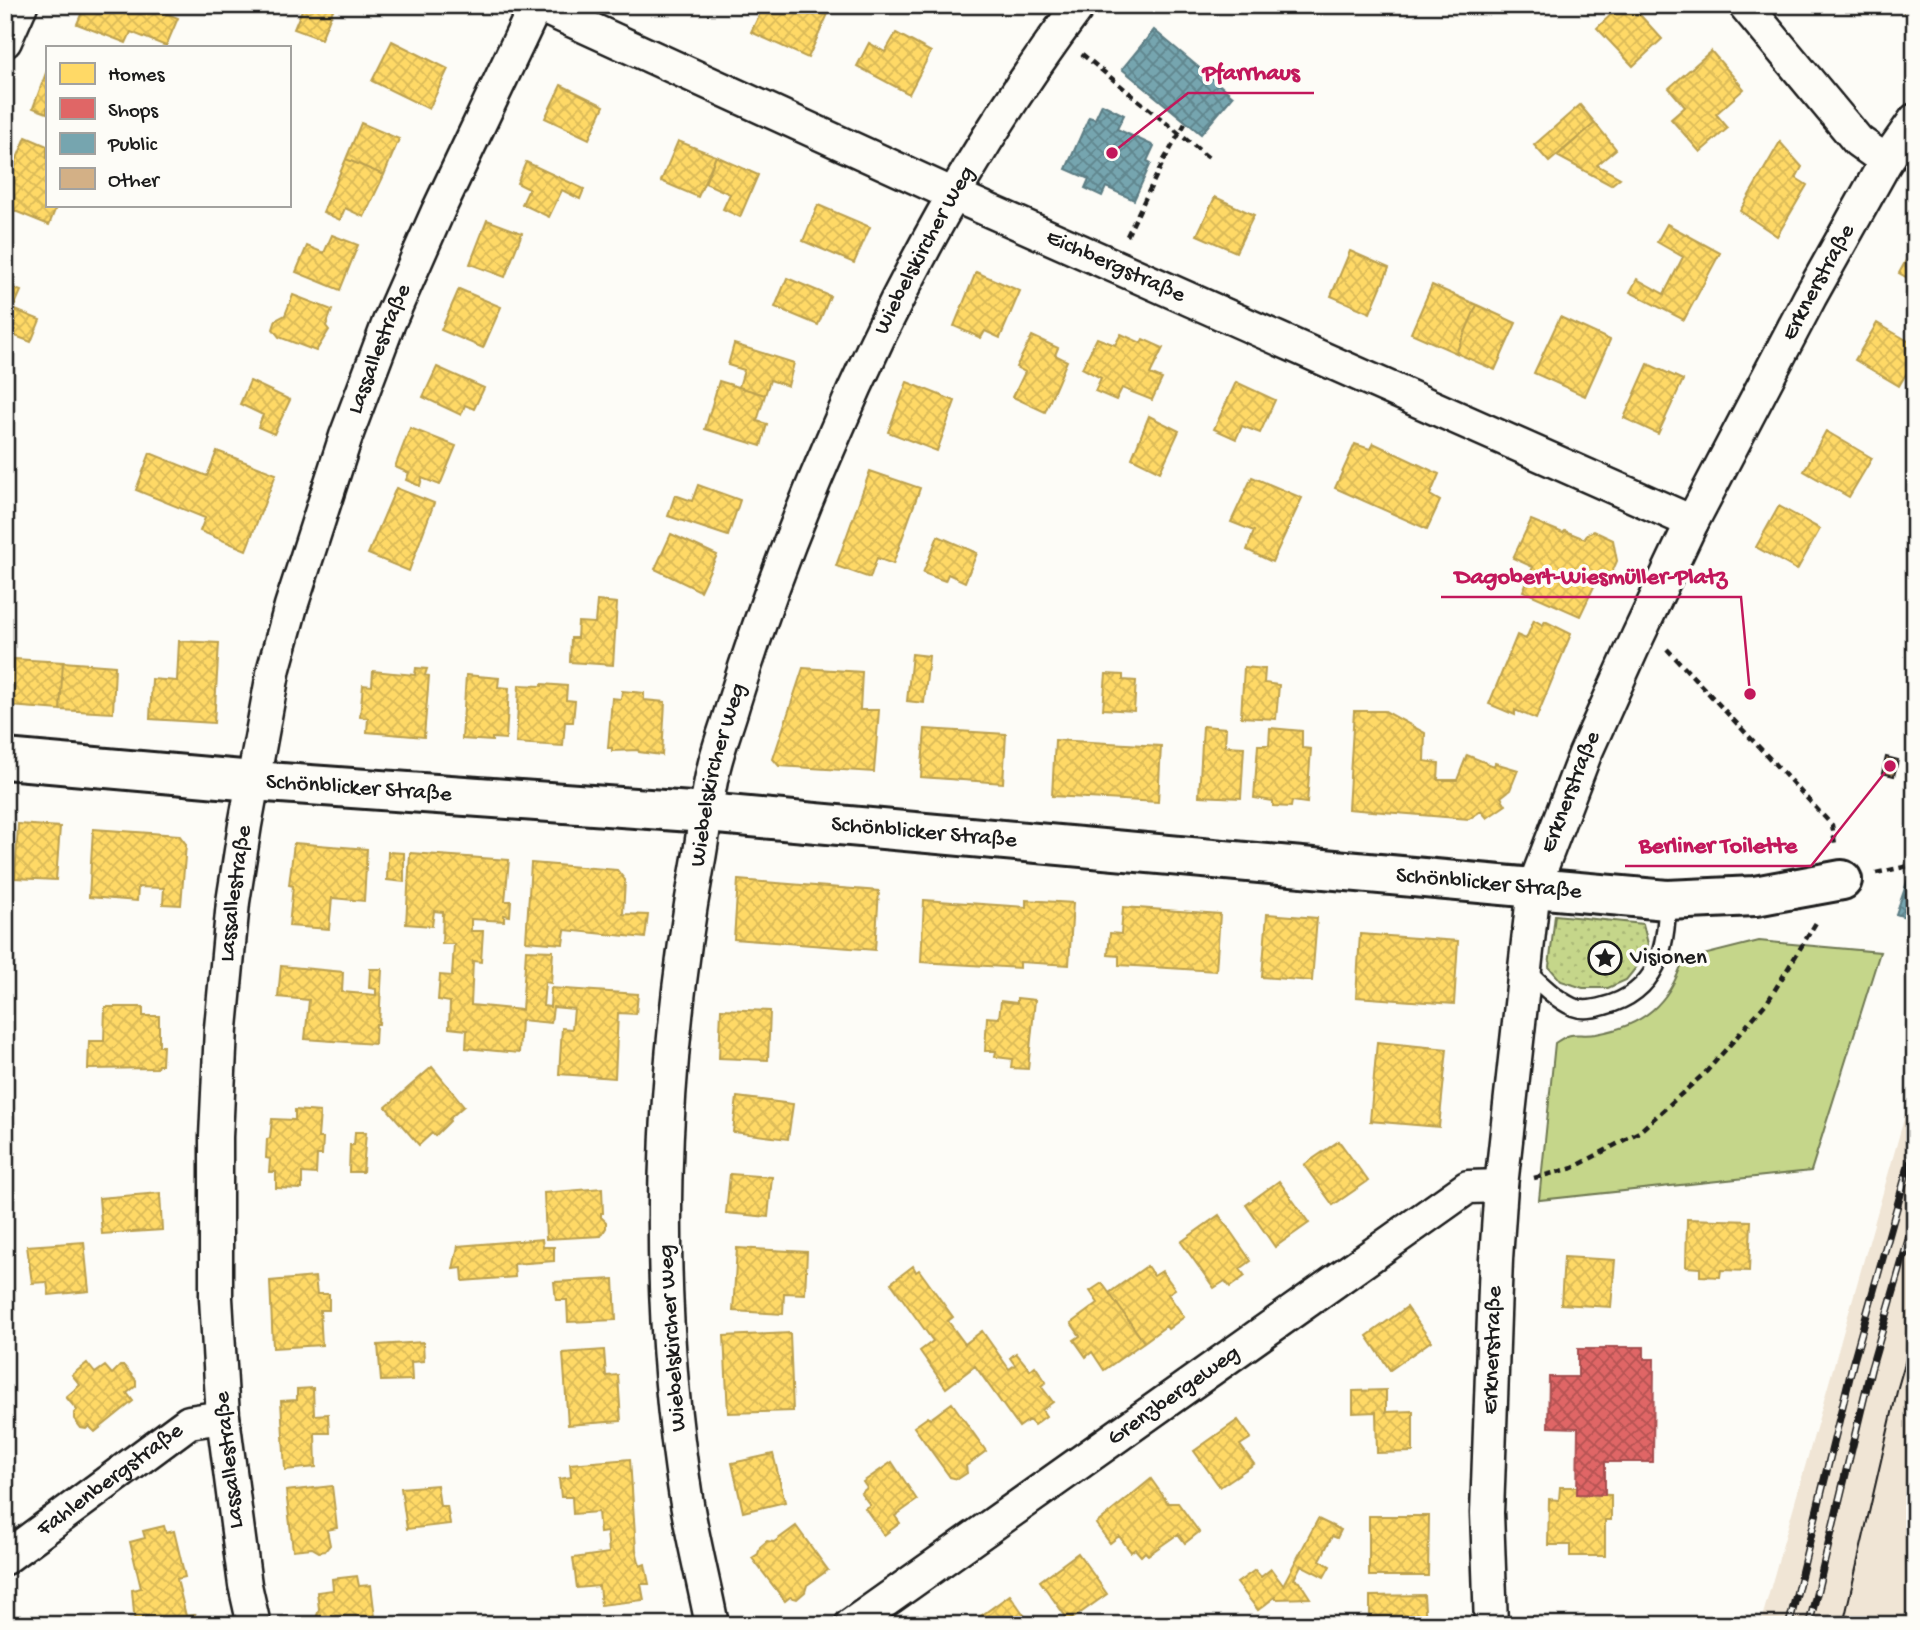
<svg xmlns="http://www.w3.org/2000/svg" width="1920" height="1630" font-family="'Gochi Hand',sans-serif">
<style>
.built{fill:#f0e5d5}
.grass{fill:url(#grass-dots);stroke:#707953;stroke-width:2}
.green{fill:#c5d68a;stroke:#707953;stroke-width:2}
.homes{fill:url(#homes-cross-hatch);stroke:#bba050;stroke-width:2}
.shops{fill:url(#shops-cross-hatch);stroke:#a55050;stroke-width:2}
.public{fill:url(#public-cross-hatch);stroke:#5b7c83;stroke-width:2}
.building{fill:url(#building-cross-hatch);stroke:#1c1c1c;stroke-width:2}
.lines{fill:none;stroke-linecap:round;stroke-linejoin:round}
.service-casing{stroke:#1c1c1c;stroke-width:21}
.minor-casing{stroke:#1c1c1c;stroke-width:37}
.tertiary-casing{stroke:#1c1c1c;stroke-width:44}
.path{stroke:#1c1c1c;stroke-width:4.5;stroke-dasharray:7 5;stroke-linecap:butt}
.service{stroke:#fdfcf7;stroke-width:16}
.minor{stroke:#fdfcf7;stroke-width:32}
.tertiary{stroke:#fdfcf7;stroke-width:38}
.tram{stroke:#1c1c1c;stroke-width:2}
.rail-casing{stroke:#1c1c1c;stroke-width:8}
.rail{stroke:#fdfcf7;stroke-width:5;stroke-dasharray:16;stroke-linecap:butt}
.labels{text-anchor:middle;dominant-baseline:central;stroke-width:7;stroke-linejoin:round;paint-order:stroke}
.street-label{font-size:23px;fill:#1c1c1c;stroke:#fdfcf7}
.poi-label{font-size:23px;fill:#1c1c1c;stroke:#fdfcf7;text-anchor:start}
.leader{fill:none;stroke:#c2185b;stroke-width:2.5}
.callout-dot{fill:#c2185b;stroke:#fdfcf7;stroke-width:2.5}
.callout-label{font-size:24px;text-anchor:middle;font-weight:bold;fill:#c2185b;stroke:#fdfcf7;stroke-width:7;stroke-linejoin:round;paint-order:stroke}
</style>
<defs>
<pattern id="grass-dots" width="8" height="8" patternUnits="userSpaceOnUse" patternTransform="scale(1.75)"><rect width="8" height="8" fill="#c5d68a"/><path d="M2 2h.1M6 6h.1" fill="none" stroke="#a9b776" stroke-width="1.8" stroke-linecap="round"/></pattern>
<pattern id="homes-cross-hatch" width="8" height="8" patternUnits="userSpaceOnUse" patternTransform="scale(1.75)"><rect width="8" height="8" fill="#ffd966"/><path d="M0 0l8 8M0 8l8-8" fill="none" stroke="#daba58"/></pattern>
<pattern id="shops-cross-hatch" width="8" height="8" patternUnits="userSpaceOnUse" patternTransform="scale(1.75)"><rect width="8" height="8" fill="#e06666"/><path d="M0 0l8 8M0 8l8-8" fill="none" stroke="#b55353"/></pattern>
<pattern id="public-cross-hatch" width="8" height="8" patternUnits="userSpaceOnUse" patternTransform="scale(1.75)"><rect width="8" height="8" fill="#76a5af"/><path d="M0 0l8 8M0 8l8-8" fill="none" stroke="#60868e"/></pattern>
<pattern id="building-cross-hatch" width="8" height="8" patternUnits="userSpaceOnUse" patternTransform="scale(1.75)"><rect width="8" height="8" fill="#d3b086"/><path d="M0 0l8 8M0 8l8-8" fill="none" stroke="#b59773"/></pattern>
</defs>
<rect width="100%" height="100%" fill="#fdfcf7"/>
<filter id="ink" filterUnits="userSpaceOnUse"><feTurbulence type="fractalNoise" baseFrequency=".0143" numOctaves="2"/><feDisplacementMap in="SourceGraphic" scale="14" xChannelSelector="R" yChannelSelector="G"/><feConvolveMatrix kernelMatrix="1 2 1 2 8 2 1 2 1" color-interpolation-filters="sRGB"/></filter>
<g filter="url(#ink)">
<path class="built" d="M1915 1080V1625H1760Z"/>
<path class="grass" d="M1555 915 1643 924 1648 944 1643 959 1626 980 1608 988H1583L1561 981 1549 967Z"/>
<path class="green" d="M1759 941 1880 952 1811 1171 1539 1200 1555 1043C1575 1029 1575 1037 1596 1034 1643 1026 1669 1004 1683 960Z"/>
<path class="homes" d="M85 5H146L178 18 166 46 131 32 126 43 77 24Z
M304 5H335L321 39 294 29Z
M764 5H809L828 14 808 58 751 32Z
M1621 5H1631L1662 39 1633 66 1597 28Z
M1897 5H1915V22Z
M896 33 931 52 909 94 857 66 869 43 885 52Z
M392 41 448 69 429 109 372 81Z
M1711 51 1744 89 1716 114 1728 128 1700 152 1671 119 1685 107 1669 88Z
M47 70V113L33 108Z
M561 85 604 106 589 139 545 118Z
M1580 105 1595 123 1549 162 1534 145Z
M361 123 399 139 384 175 346 159Z
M1595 123 1616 149 1597 165 1620 178 1611 185 1557 156Z
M26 137 47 146V205H57L49 225 5 207V187Z
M678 141 716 156 698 197 661 181Z
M1780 142 1802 167 1796 178 1807 185 1777 236 1740 211Z
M716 156 758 175 740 217 723 209 730 194 705 183Z
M346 159 384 175 364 217 345 208 340 220 323 212Z
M526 162 584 189 580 199 562 190 549 217 522 204 529 189 517 183Z
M1215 197 1254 215 1236 252 1197 235Z
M818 205 870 227 854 263 803 241Z
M487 220 522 233 505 277 470 264Z
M1667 224 1720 253 1684 320 1630 292 1637 279 1664 294 1683 257 1657 242Z
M332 235 358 245 340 290 296 272 307 246 324 253Z
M1915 244V282L1899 273Z
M1350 251 1389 268 1370 313 1331 296Z
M976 272 1020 291 1000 338 985 331 981 338 954 326Z
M787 278 830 296 818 325 775 307Z
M5 285 21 291 13 309 40 320 31 342 5 332Z
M1432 285 1477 305 1456 353 1411 333Z
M459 289 501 307 483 348 441 330Z
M293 295 332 310 326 326 329 330 316 351 279 337 273 329 276 320 285 315Z
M1477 305 1516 323 1495 370 1456 353Z
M1560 317 1610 340 1585 396 1534 373Z
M1877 323 1915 345V359L1899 386 1855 360Z
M1121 334 1141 343 1143 339 1163 348 1150 374 1162 379 1152 400 1122 388 1116 400 1095 391 1101 378 1082 368 1097 338 1115 345Z
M1032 336 1058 348 1055 355 1067 361 1045 412 1013 397 1025 372 1016 367Z
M734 344 794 363 788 386 770 380 765 395 739 387 744 370 728 365Z
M1648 364 1683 380 1658 434 1624 418Z
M437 367 484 388 474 409 465 405 461 415 423 397Z
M250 381 290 400 274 434 258 427 263 415 240 404Z
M719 381 765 395 757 421 767 424 761 446 705 429Z
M907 382 955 401 937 451 888 432Z
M1236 382 1275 400 1260 433 1242 426 1236 439 1214 429Z
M1149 416 1179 431 1160 472 1132 458Z
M410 428 456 446 440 485 422 478 420 486 406 480 409 473 395 467Z
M1826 431 1872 458 1849 497 1804 471Z
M1373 443 1439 474 1430 495 1440 501 1427 529 1335 488 1355 444 1370 449Z
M217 451 276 474 246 550 200 531 205 518 136 490 150 453 207 476Z
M870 471 920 488 893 564 877 558 870 578 836 566Z
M1252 477 1302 498 1272 562 1247 550 1254 531 1231 522Z
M698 485 740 500 728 536 668 516 675 495 692 501Z
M396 488 434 503 409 571 368 554Z
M1779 506 1820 529 1797 570 1756 547Z
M1531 520 1563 533 1565 531 1585 539 1587 534 1594 531 1613 540 1617 561 1610 577 1598 578 1580 616 1523 591 1533 567 1513 558Z
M671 534 717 555 700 591 655 569Z
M938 536 977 553 965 582 948 574 945 581 923 573Z
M597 601 617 603 613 665 570 662 571 638H577L578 622 595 623Z
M1534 620 1543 625 1545 621 1571 634 1536 719 1515 710V715L1489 704 1517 635 1526 639Z
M179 641 219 643 214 723 150 719 152 679 177 681Z
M912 654 929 656 924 703 907 701Z
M14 659 63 662 60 710 11 706Z
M63 662 115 666 113 713 60 710Z
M1244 667 1265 669 1264 683 1279 685 1276 719 1241 717Z
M416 668 427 669 425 675 429 676 424 737 367 732 368 718 360 717 363 685 372 686 373 671 415 675Z
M803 668 862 672 860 710H879L874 772 779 766 773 759Z
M1106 674 1123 675V680L1136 681 1134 711 1103 709Z
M466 675 499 678 498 687 509 688 506 739 492 738V741L462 739Z
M542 684 567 686 566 700 575 701 573 722H565L563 746 516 743 519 685 542 686Z
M622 691 644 693V700L665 702 662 755 639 752 638 750 612 751V748H608L612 698 621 699Z
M1354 711H1385L1425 733 1424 761 1439 763 1438 780H1457L1467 755 1494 766 1495 763 1518 770 1510 790 1501 797 1506 805 1487 818 1481 811 1469 819 1348 809Z
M1203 726 1226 728 1225 746 1244 747 1241 798 1199 796Z
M1270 728 1302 731V748L1311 749 1307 803 1292 801 1291 807 1273 806V801L1254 798 1258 745H1269Z
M925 729 1006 734 1003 783 921 777Z
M1055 740 1161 746 1158 802 1052 796Z
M18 824 60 827 56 880 15 878Z
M93 829 179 835 186 844 181 905 163 904 164 888 138 887 137 901 89 897Z
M294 843 367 849 364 901 332 898 329 929 289 926 293 886 289 885Z
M388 852 404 853V882L387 880Z
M410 853 509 860 505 901H511L510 916 504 915V921L471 919V931H483L481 962 473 961 471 1005 522 1010 526 950 553 951 551 983 545 982 543 1006 550 1007 551 988 638 994 636 1014 618 1013 615 1078 559 1074 562 1028 572 1029 574 1009 553 1007 551 1023 521 1020 519 1053 466 1048 467 1030 449 1028 450 1002 438 1000 440 975 452 976 454 944H442L443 912 434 911 432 926 406 924Z
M531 863 617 870 625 880 623 914 648 915 645 938 565 930 563 944 526 941Z
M738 880 879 891 875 950 734 939Z
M924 900 1026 907V900L1073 903 1069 965 1020 962V968L921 962Z
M1123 907 1220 914 1216 971 1119 965V956L1108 955 1110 933 1121 934Z
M1267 914 1317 918 1312 981 1262 977Z
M1360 934 1458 941 1454 1004 1356 997Z
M281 966 343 972 342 992 376 995V989L369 988 370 969H382L379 1024H376L375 1044 305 1039 309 1000 278 997Z
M1017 998 1035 1000 1028 1069 1011 1068 1012 1059 995 1057 996 1051H985L987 1017 999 1018 1001 1001 1017 1003Z
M105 1007H143V1016H159V1046H163L162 1065H158L157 1068 88 1069 89 1041H104Z
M721 1009 770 1011 768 1060 719 1058Z
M1377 1042 1447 1049 1439 1127 1370 1121Z
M432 1067 464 1106 449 1119 450 1121 435 1136 432 1133 419 1145 386 1107Z
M737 1097 793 1104 788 1139 733 1132Z
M295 1110 320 1112 318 1138H323L322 1155H317L316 1174 302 1173V1189L276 1188V1172H269L270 1159 266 1158 267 1139 270 1138 272 1119 295 1120Z
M355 1132H366L363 1172H349L350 1145H354Z
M1339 1141 1368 1181 1333 1205 1304 1165Z
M730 1174 772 1177 768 1217 726 1213Z
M1279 1181 1309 1223 1275 1247 1246 1205Z
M602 1188 603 1213H601V1217L606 1222V1228L601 1236 546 1239 544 1193Z
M160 1193 162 1230 102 1234 99 1198Z
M1219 1215 1251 1261 1240 1269 1245 1276 1230 1287 1225 1281 1214 1288 1181 1242Z
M1687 1219 1751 1221 1749 1271 1721 1270 1720 1277 1700 1276V1268L1686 1267Z
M542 1239 543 1247H554V1261L514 1264 515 1277 463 1281 462 1268 453 1269 458 1246Z
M84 1242 89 1291 49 1295 47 1282 32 1283 27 1246Z
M737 1248 807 1252 805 1294 784 1293 783 1314 733 1311Z
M1564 1257 1615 1260 1611 1307 1561 1304Z
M913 1266 916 1272 919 1270 953 1317 948 1321 965 1344 982 1331 1009 1369 1015 1365 1010 1358 1016 1353 1030 1370 1035 1366 1046 1382 1041 1386 1053 1402 1042 1410 1046 1416 1034 1425 1029 1420 1019 1427 975 1366 946 1388 920 1351 933 1341 891 1283Z
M1147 1266 1154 1276 1162 1271 1175 1289 1168 1294 1184 1317 1168 1329 1166 1326 1144 1342 1109 1293Z
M315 1277 317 1294H329V1310H320L322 1345 273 1348 270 1281Z
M614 1279 616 1320 568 1322 567 1300H556L554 1282Z
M1102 1283 1144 1342 1104 1370 1092 1352 1086 1357 1074 1340 1080 1336 1071 1323 1098 1303 1090 1291Z
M1407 1307 1431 1341 1390 1370 1367 1336Z
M790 1333 793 1411 728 1413 724 1336Z
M423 1342 424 1361 411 1362 412 1380 381 1381 378 1345Z
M604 1350 606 1376 618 1375 621 1421 568 1425 563 1353Z
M87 1363 95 1373 105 1366 112 1374 120 1366H124L136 1380V1386L127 1393 133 1401 95 1432 89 1426 86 1429 81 1428 74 1419V1413L77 1410 66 1397 80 1385 72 1375Z
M313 1388 314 1415 328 1414 329 1433H315L316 1467 285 1470 281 1401 297 1400V1389Z
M1386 1390V1412L1413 1411V1452L1377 1453 1376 1412 1353 1413V1391Z
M952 1403 986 1451 966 1466 967 1473 958 1479 950 1477 914 1427 928 1417 930 1419Z
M1238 1420 1251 1438 1240 1445 1254 1464 1220 1487 1194 1451Z
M773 1454 785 1502 743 1512 732 1463Z
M630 1459 636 1550 640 1566 645 1564 649 1584H641L644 1600 601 1605 599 1586 577 1588 573 1558 609 1553 607 1532 600 1533 598 1512 573 1514 572 1497H561L559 1479 571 1477 570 1464Z
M892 1462 917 1500 895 1516 900 1523 884 1535 865 1508 870 1505 861 1493 867 1488 863 1482Z
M1151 1479 1168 1503H1178L1199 1532 1185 1543 1178 1534 1148 1555 1145 1552 1141 1556 1135 1549 1131 1552 1119 1536 1110 1543 1096 1524Z
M437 1485 440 1506H447L450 1524 407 1529 401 1488Z
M332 1486 337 1528 327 1530 330 1545 325 1551 319 1552 312 1548 293 1550 286 1491Z
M1560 1487H1578L1577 1494 1611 1495V1520H1605V1556H1570V1545H1548L1549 1499 1559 1500Z
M1369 1516H1429L1428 1576H1369Z
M1318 1519 1341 1530 1337 1538 1332 1536 1320 1560 1330 1566 1324 1577 1301 1565 1294 1579 1299 1581 1310 1598 1276 1599 1275 1597 1258 1610 1237 1583 1255 1570 1261 1577 1271 1569 1283 1585Z
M164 1526 166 1533 174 1531 185 1577 177 1579 186 1616 195 1615 197 1625H135L132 1590 141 1588 130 1542 145 1538 143 1531Z
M796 1526 828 1570 807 1585 805 1592 797 1599 790 1597 785 1601 752 1558 758 1554 760 1547 767 1541 774 1542Z
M1078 1553 1107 1594 1069 1621 1040 1581Z
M357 1576 359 1586 371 1585 376 1625H319L316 1619 319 1609 317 1592 333 1590 332 1579Z
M1010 1595 1031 1625H977L974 1621Z
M1424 1595 1426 1625H1370V1596Z"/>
<path class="shops" d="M1606 1347H1644V1359H1654L1653 1462H1605V1495L1577 1494 1578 1428 1548 1427 1549 1377H1578V1349H1606Z"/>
<path class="public" d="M1154 30 1233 96 1201 134 1122 69Z
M1102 104 1124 115 1117 129 1154 146 1147 161 1151 163 1134 200 1106 187 1102 196 1085 188 1089 179 1066 169 1089 117 1095 119Z
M1915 859V920L1896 914Z"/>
<path class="building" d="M1886 757 1898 760 1894 776 1882 773Z"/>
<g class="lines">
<defs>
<path id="service" d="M1526 970C1540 983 1555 999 1573 1007 1583 1011 1594 1009 1604 1006 1658 992 1667 948 1667 900"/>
<g id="minor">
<path id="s1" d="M538 5 952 194 1692 522"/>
<path d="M1745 5 1858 141 1886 161"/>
<path d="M5 41 21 5"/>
<path id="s2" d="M5 1558 189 1422 223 1417"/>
<path id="s3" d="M254 1625 245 1585 223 1417 216 1298V1137L221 1028 233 902 245 825 274 668 291 606 346 436 389 322 438 211 536 5"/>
<path id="s4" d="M712 1625C704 1583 693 1541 686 1498 653 1289 660 1072 698 864 704 833 706 801 713 771 718 748 727 726 733 705 761 614 795 525 833 438 898 285 978 139 1079 5"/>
<path id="s5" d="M851 1625 1468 1187 1501 1186"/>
<path id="s6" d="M1491 1625 1487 1513 1496 1259 1501 1186 1534 887 1585 754 1638 636 1692 522 1810 297 1886 161 1915 120"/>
</g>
<g id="tertiary">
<path id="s7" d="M5 759 253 781 706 813 1667 900 1755 896 1842 880"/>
</g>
</defs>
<use href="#service" class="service-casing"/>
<use href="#minor" class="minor-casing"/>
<use href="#tertiary" class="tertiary-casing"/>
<path class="path" d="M1082 54 1210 159
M1127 236 1164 160 1186 122
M1667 649 1832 825 1835 844
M1876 873 1913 865
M1534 1178 1573 1168 1639 1132 1707 1071 1768 1001 1817 921"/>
<use href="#service" class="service"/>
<use href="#minor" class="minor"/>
<use href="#tertiary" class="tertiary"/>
<path class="tram" d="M1843 1625 1898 1387 1915 1328
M1905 1625 1915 1592"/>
<defs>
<path id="rail" d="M1789 1625 1853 1363 1915 1143
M1809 1625 1871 1369 1915 1217"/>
</defs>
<use href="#rail" class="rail-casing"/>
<use href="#rail" class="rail"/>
</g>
</g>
<defs>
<symbol id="sight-ring" viewBox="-11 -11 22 22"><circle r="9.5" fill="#fdfcf7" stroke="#1c1c1c" stroke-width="1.5"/><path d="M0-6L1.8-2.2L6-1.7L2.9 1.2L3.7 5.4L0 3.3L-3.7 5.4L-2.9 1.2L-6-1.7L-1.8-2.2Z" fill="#1c1c1c"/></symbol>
</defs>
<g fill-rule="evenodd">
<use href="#sight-ring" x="1586" y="939" width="38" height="38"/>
</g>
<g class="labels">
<g class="street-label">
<text stroke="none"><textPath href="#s4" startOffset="1424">Wiebelskircher Weg</textPath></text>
<text stroke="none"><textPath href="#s1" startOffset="634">Eichbergstraße</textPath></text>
<text stroke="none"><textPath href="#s6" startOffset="1409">Erknerstraße</textPath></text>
<text stroke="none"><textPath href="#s3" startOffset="1300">Lassallestraße</textPath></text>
<text stroke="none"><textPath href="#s4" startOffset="858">Wiebelskircher Weg</textPath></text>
<text stroke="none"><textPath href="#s7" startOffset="355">Schönblicker Straße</textPath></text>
<text stroke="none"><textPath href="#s6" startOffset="842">Erknerstraße</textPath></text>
<text stroke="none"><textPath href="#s7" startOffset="922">Schönblicker Straße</textPath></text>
<text stroke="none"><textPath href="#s7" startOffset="1489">Schönblicker Straße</textPath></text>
<text stroke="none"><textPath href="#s3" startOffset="735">Lassallestraße</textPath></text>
<text transform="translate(673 1338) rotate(-94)">Wiebelskircher Weg</text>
<text stroke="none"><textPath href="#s6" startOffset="275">Erknerstraße</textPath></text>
<text stroke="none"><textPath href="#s5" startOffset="396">Grenzbergeweg</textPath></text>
<text transform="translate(230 1460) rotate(-96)">Lassallestraße</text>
<text stroke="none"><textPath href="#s2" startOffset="131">Fahlenbergstraße</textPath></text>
</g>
<g class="poi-label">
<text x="1630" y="958">Visionen</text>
</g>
</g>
<path class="leader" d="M1112 153L1188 93H1314M1750 694L1741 597H1441M1890 766L1811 866H1625"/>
<g class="callout-dot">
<circle cx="1112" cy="153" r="7"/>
<circle cx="1750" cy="694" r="7"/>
<circle cx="1890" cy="766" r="7"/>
</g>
<g class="callout-label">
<text x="1251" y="79">Pfarrhaus</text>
<text x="1591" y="583">Dagobert-Wiesmüller-Platz</text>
<text x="1718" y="852">Berliner Toilette</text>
</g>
<rect width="1920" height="1630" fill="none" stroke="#fdfcf7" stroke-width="28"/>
<rect x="14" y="14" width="1892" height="1602" fill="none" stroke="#1c1c1c" stroke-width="2.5" filter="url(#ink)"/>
<rect x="46" y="46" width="245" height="161" fill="#fdfcf7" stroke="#a3a29f" stroke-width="2"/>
<rect x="60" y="63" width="35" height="21" fill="#ffd966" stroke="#a3a29f" stroke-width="2"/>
<text x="108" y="80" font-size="21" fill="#1c1c1c">Homes</text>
<rect x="60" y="98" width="35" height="21" fill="#e06666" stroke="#a3a29f" stroke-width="2"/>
<text x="108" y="116" font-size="21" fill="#1c1c1c">Shops</text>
<rect x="60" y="133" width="35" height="21" fill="#76a5af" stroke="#a3a29f" stroke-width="2"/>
<text x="108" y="150" font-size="21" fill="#1c1c1c">Public</text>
<rect x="60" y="168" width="35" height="21" fill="#d3b086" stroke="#a3a29f" stroke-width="2"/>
<text x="108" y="186" font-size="21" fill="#1c1c1c">Other</text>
</svg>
